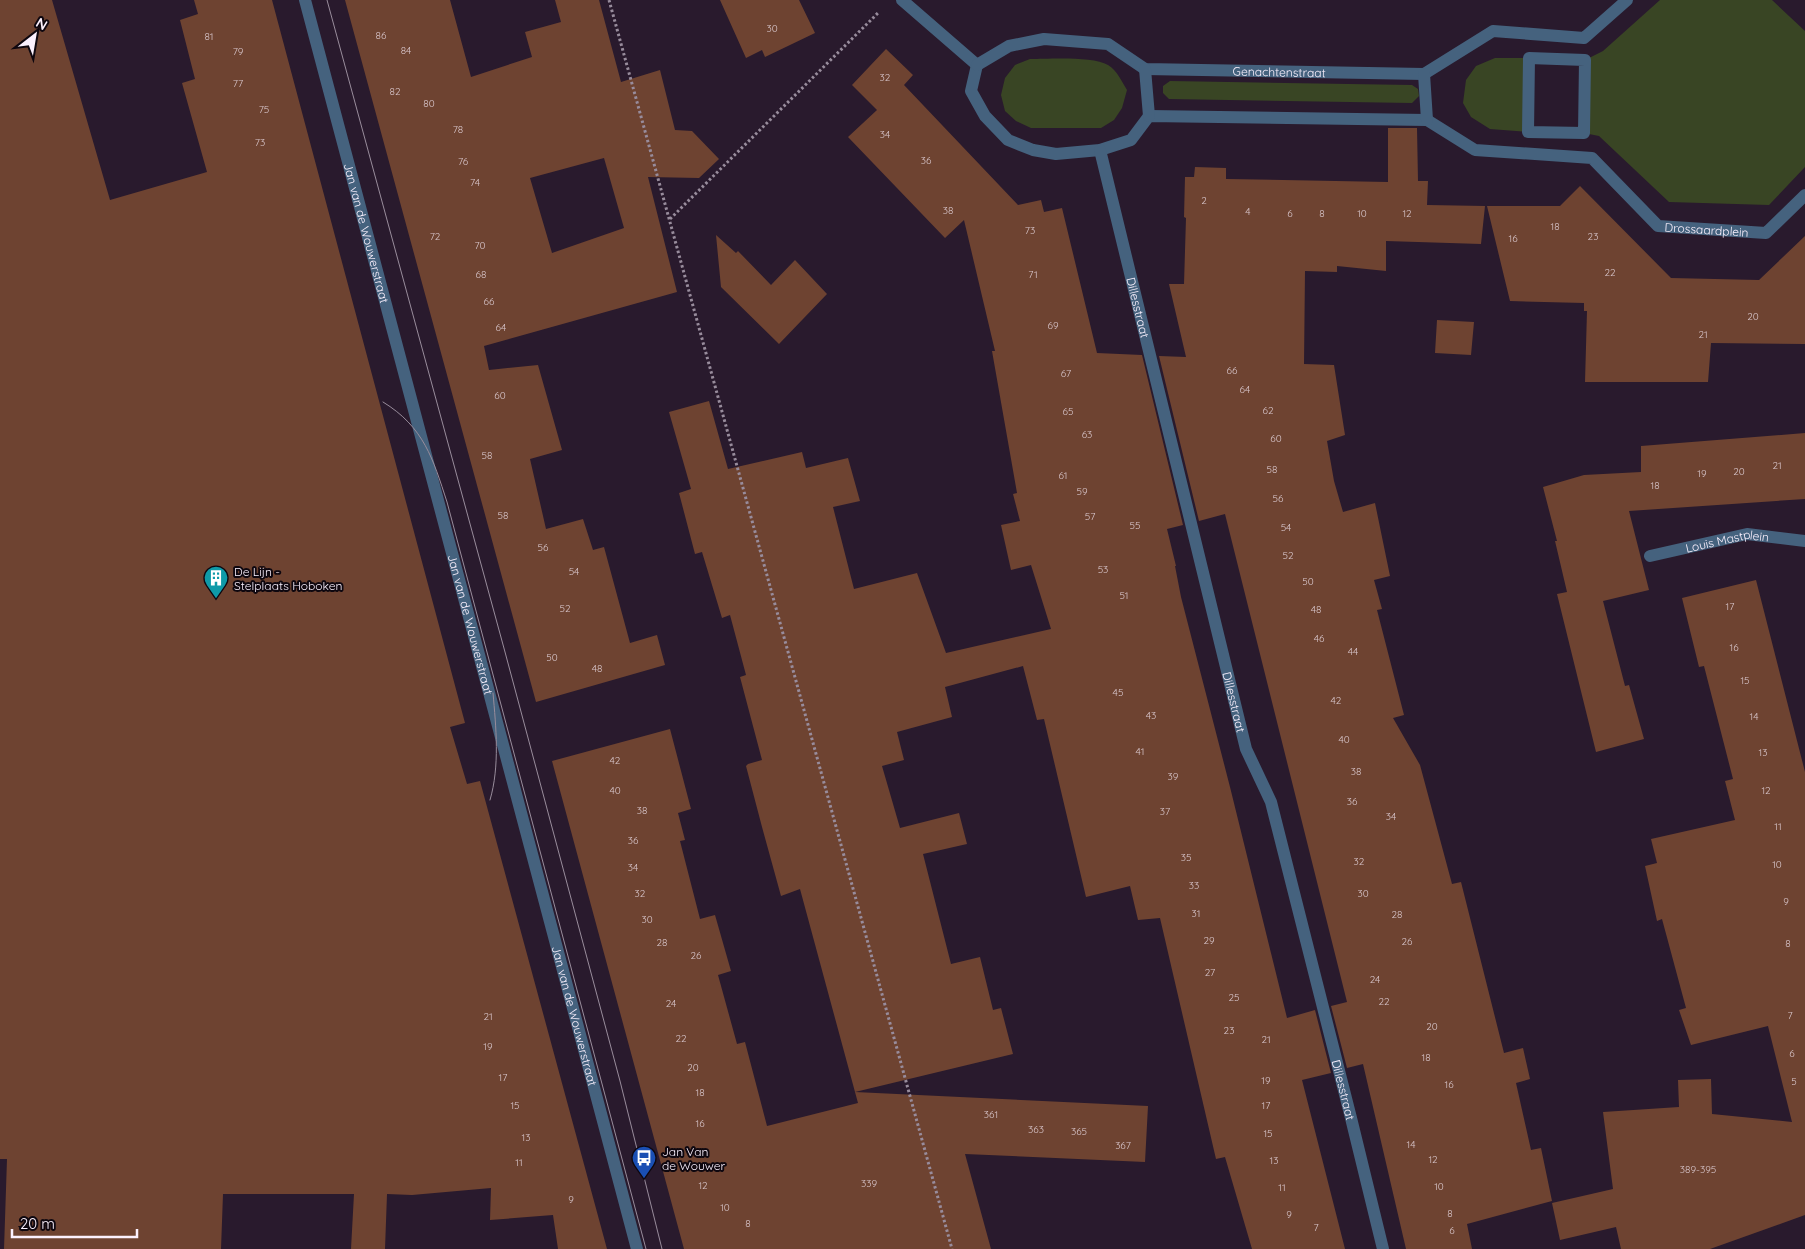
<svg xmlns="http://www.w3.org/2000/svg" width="1805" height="1249" font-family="Quicksand,sans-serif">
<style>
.green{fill:#394524}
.building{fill:#6e4331;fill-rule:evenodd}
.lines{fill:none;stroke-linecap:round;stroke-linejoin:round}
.path{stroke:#988c9c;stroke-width:3;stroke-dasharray:2.5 2.5;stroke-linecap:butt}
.minor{stroke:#45627e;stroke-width:12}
.tram{stroke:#998d9c;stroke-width:1}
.labels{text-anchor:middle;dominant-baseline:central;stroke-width:4;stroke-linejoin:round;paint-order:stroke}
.number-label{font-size:10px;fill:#d8c6cb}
.street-label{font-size:12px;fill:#fbf1fe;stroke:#0e070f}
.poi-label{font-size:12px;fill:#fbf1fe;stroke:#0e070f;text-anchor:start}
</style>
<rect width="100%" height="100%" fill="#291a2d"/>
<path class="green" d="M1660 0H1772L1805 31V167L1769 205 1669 202 1599 136 1584 133 1585 60 1603 51Z
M1495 58H1529L1528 132 1490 129 1471 117 1463 103 1466 80 1476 66Z
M1030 59C1049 59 1093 56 1108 65 1117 70 1122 82 1127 90L1122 108 1114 120 1101 128H1031L1016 121 1005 111 1001 95 1005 78 1015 65Z
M1170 81 1412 85 1418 89 1419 96 1412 103 1169 99 1163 93V86Z"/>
<path class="building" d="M0 0H52L110 200 207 172 182 83 195 79 180 20 198 14 194 0H272L465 723 450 727 467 784 480 781 607 1249H558L553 1215 490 1220 491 1188 412 1195 387 1194 385 1249H351L354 1194H223L221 1249H4L7 1159H0Z
M345 0H450L471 77 532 57 525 32 561 22 555 0H599L621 82 660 70 675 130 692 131 719 159 699 178 648 177 677 292 484 346 489 370 538 365 562 450 530 459 546 529 583 519 593 550 604 547 630 643 657 635 665 665 536 702ZM604 158 624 228 552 253 530 178Z
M720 0H799L815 33 765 57 762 50 746 58Z
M886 49 913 75 904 85 1018 205 1041 200 1044 212 1062 208 1097 353 1142 355 1183 525 1167 529 1176 566H1175L1181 597 1230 787 1287 1018 1315 1010 1331 1073 1302 1080 1345 1249H1252L1225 1157 1216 1159 1160 918 1138 920 1130 886 1086 897 1044 719 1037 720 1023 666 945 687 952 717 897 732 904 760 882 766 900 828 959 813 967 844 923 854 951 964 980 957 993 1010 1001 1008 1013 1054 855 1092 800 889 781 896 762 827 746 766 748 764 762 760 740 677 746 675 730 615 722 618 702 552 695 554 679 493 691 489 669 412 709 401 728 469 802 452 806 468 848 458 860 501 833 507 854 589 917 573 946 653 1051 629 1031 565 1011 570 1001 525 1020 521 1013 494 1017 493 992 351H995L964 220 945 238 848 137 877 110 852 85Z
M1388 128H1417L1418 181H1428L1427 205 1485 206 1481 244 1386 241V271L1337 266V272L1305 271 1304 364 1334 365 1345 435 1327 441 1334 481 1343 512 1375 503 1390 576 1374 580 1382 609 1377 610 1404 715 1393 718 1420 765 1452 884 1461 882 1504 1053 1523 1048 1530 1079 1516 1083 1531 1150 1541 1148 1552 1201 1467 1224 1472 1249H1406L1363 1064 1347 1068 1331 1006 1347 1002 1225 514 1199 521 1159 356 1186 357 1169 284H1184L1186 218 1184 217 1185 177H1194L1195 167 1226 168V179L1388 182Z
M1580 186 1671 278 1759 280 1805 236V344L1711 343 1708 382H1585L1587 311H1584V303L1510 301 1487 206H1560Z
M716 235 736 253 738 251 771 285 795 260 827 294 779 344 721 287Z
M1437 320 1474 322 1471 355 1435 353Z
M1805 433V499L1629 511 1649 590 1603 601 1625 686 1629 685 1644 739 1596 752 1557 594 1567 592 1555 541H1557L1543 487 1584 475 1641 472V446Z
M1756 580 1805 772V1215L1710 1249H1621L1616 1227 1560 1240 1552 1203 1613 1189 1603 1112 1679 1107 1678 1080 1711 1079 1712 1114 1792 1122 1768 1026 1691 1045 1679 1010 1686 1008 1662 919 1657 921 1645 866 1657 863 1651 839 1735 820 1725 781 1733 779 1704 666 1699 667 1682 598Z
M670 729 691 809 678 813 685 840 680 841 700 919 715 915 731 971 718 975 737 1044 745 1042 767 1126 858 1103 855 1092 1148 1106 1145 1162 965 1154 991 1249H684L552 761Z"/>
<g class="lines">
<path class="path" d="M609 0 952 1249
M670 219 878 13"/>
<g class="minor">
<path id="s1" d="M305 0 637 1249"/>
<path d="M902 0 977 65"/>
<path d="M1529 58 1585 60 1584 133 1528 132Z"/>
<path id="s2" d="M977 65 971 91 985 116 1008 140 1033 150 1056 154 1100 150 1131 140 1149 116 1427 120 1475 150 1592 158 1658 226 1766 233 1805 195"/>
<path id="s3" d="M977 65 1009 46 1044 39 1108 44 1145 69 1424 74 1493 31 1584 38 1627 0"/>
<path d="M1145 69 1149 116"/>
<path d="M1424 74 1427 120"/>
<path id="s4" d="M1100 150 1246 749 1271 802 1351 1118 1383 1249"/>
<path id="s5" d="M1650 556 1747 534 1805 541"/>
</g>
<path class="tram" d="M327 0 505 652 620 1081 662 1249
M383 402C424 427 433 459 447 502L646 1249
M490 800C500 766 496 727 493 693"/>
</g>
<defs>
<symbol id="building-pin" viewBox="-11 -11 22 30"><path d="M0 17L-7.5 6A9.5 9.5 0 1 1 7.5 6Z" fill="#0f9aa8" stroke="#0e070f"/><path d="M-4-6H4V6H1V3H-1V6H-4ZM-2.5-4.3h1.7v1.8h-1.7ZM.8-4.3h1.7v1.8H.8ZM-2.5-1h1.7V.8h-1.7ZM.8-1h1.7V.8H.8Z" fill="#fff"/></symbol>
<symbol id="bus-pin" viewBox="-11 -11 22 30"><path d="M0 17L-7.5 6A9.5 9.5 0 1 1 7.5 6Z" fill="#1a4fb4" stroke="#0e070f"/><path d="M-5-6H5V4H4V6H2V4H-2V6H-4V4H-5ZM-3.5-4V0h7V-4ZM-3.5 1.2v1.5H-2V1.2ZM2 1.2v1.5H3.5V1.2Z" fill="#fff"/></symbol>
</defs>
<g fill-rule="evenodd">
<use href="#building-pin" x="202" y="564" width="28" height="38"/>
<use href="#bus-pin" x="630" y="1144" width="28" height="38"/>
</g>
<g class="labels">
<g class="number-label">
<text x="772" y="28">30</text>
<text x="381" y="35">86</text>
<text x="209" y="36">81</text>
<text x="406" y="50">84</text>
<text x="238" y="51">79</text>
<text x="885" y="77">32</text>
<text x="238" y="83">77</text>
<text x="395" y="91">82</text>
<text x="429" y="103">80</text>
<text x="264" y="109">75</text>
<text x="458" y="129">78</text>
<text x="885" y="134">34</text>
<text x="260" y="142">73</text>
<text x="926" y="160">36</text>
<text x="463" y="161">76</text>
<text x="475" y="182">74</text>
<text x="1204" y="200">2</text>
<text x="948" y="210">38</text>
<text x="1248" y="211">4</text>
<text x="1290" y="213">6</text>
<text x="1322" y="213">8</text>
<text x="1362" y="213">10</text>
<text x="1407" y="213">12</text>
<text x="1555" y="226">18</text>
<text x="1030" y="230">73</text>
<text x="435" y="236">72</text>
<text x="1593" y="236">23</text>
<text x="1513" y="238">16</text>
<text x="480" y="245">70</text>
<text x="1610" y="272">22</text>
<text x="481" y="274">68</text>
<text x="1033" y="274">71</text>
<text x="489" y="301">66</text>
<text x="1753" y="316">20</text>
<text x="1053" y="325">69</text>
<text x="501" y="327">64</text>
<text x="1703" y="334">21</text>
<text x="1232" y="370">66</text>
<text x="1066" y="373">67</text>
<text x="1245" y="389">64</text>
<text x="500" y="395">60</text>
<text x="1268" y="410">62</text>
<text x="1068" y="411">65</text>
<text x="1087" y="434">63</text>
<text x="1276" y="438">60</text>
<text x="487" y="455">58</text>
<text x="1777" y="465">21</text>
<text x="1272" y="469">58</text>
<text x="1739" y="471">20</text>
<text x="1702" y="473">19</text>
<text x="1063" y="475">61</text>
<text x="1655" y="485">18</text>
<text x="1082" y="491">59</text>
<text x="1278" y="498">56</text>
<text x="503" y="515">58</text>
<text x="1090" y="516">57</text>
<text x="1135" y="525">55</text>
<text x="1286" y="527">54</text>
<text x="543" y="547">56</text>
<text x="1288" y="555">52</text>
<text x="1103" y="569">53</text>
<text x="574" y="571">54</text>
<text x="1308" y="581">50</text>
<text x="1124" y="595">51</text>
<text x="1730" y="606">17</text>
<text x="565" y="608">52</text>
<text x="1316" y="609">48</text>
<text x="1319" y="638">46</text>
<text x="1734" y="647">16</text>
<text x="1353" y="651">44</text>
<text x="552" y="657">50</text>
<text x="597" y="668">48</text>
<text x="1745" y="680">15</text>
<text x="1118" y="692">45</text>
<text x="1336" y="700">42</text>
<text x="1151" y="715">43</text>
<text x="1754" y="716">14</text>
<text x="1344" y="739">40</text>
<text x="1140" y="751">41</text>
<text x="1763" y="752">13</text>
<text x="615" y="760">42</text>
<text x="1356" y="771">38</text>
<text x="1173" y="776">39</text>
<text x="615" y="790">40</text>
<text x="1766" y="790">12</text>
<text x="1352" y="801">36</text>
<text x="642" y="810">38</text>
<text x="1165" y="811">37</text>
<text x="1391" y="816">34</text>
<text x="1778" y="826">11</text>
<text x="633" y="840">36</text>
<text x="1186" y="857">35</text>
<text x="1359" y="861">32</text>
<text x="1777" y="864">10</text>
<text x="633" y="867">34</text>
<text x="1194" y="885">33</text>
<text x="640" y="893">32</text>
<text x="1363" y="893">30</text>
<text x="1786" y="901">9</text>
<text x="1196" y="913">31</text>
<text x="1397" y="914">28</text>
<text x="647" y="919">30</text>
<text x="1209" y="940">29</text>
<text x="1407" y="941">26</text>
<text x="662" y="942">28</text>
<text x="1788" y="943">8</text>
<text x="696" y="955">26</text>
<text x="1210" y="972">27</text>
<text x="1375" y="979">24</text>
<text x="1234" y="997">25</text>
<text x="1384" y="1001">22</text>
<text x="671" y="1003">24</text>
<text x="1790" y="1015">7</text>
<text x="488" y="1016">21</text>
<text x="1432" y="1026">20</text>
<text x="1229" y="1030">23</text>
<text x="681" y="1038">22</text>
<text x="1266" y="1039">21</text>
<text x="488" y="1046">19</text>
<text x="1792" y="1053">6</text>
<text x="1426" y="1057">18</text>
<text x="693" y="1067">20</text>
<text x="503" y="1077">17</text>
<text x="1266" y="1080">19</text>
<text x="1794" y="1081">5</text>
<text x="1449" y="1084">16</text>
<text x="700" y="1092">18</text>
<text x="515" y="1105">15</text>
<text x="1266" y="1105">17</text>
<text x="991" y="1114">361</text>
<text x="700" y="1123">16</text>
<text x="1036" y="1129">363</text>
<text x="1079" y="1131">365</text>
<text x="1268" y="1133">15</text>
<text x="526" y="1137">13</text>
<text x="1411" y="1144">14</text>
<text x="1123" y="1145">367</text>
<text x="1433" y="1159">12</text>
<text x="1274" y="1160">13</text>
<text x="519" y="1162">11</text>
<text x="1698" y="1169">389-395</text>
<text x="869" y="1183">339</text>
<text x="703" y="1185">12</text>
<text x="1439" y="1186">10</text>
<text x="1282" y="1187">11</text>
<text x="571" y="1199">9</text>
<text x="725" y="1207">10</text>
<text x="1450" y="1213">8</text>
<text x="1289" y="1214">9</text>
<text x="748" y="1223">8</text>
<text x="1316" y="1227">7</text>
<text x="1452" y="1230">6</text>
</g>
<g class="street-label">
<text stroke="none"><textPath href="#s3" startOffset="316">Genachtenstraat</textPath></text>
<text stroke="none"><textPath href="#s2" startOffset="841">Drossaardplein</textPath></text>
<text stroke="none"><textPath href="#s1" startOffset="241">Jan van de Wouwerstraat</textPath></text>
<text stroke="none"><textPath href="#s4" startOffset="162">Dillesstraat</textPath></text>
<text stroke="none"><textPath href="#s5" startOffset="79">Louis Mastplein</textPath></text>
<text stroke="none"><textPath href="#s1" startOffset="646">Jan van de Wouwerstraat</textPath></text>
<text stroke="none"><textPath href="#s4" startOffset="568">Dillesstraat</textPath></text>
<text stroke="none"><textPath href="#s1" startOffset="1051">Jan van de Wouwerstraat</textPath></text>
<text stroke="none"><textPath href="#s4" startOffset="972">Dillesstraat</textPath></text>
</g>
<g class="poi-label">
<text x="234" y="571">De Lijn -<tspan x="234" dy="14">Stelplaats Hoboken</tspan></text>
<text x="662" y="1151">Jan Van<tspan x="662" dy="14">de Wouwer</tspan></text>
</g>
</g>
<g transform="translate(35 35) rotate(31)" stroke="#0e070f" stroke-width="4" paint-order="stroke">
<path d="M0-4L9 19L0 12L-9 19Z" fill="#fbf1fe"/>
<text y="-8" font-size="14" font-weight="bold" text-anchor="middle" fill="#fbf1fe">N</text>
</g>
<path d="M12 1229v8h125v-8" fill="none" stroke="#fbf1fe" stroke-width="2.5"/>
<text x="20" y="1229" font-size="15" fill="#fbf1fe" stroke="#0e070f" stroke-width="4" paint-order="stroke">20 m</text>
</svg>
